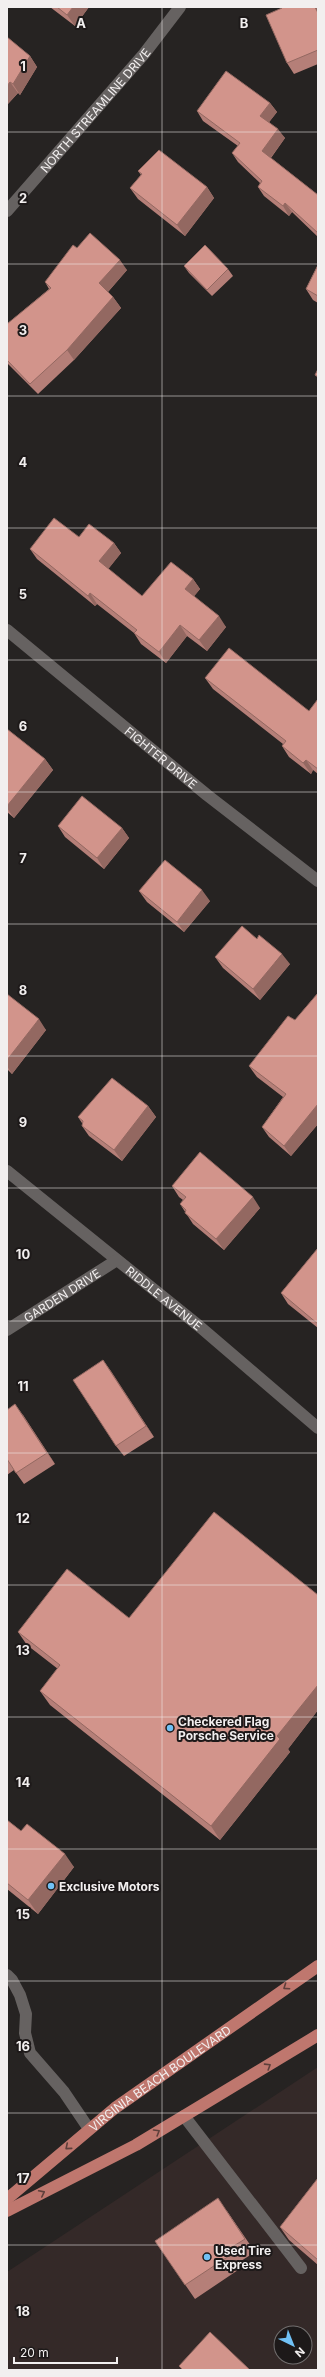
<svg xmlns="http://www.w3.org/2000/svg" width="325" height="2377" font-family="Inter,sans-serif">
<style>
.built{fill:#342928;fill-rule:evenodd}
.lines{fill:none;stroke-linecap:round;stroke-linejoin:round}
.service{stroke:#666261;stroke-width:12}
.minor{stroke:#666261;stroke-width:12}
.primary{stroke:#bf776e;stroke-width:12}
.wall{fill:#b57f78}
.shaded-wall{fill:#936861}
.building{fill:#d2948b;stroke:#936861}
.oneway{stroke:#5e3f3b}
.grid{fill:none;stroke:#f2efef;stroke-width:1;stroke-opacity:0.55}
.poi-dot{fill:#71c1f5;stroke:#1d1919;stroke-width:1.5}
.labels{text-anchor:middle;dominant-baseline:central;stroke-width:4;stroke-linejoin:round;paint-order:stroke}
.street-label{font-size:12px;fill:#f2efef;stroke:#1d1919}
.poi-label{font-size:12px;font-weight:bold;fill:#f2efef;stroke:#1d1919;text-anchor:start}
.grid-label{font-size:13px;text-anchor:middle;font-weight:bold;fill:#f2efef;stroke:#1d1919;stroke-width:4;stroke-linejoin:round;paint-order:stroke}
</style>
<rect width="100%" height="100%" fill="#262322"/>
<path class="built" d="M318 2067V2370H7V2272ZM281 2333H305V2357H281Z"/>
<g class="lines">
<path class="service" d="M7 1975 12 1980 20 1995 26 2014 25 2033 30 2053 64 2092 89 2129
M184 2116 301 2268"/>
<g class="minor">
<path id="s1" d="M7 211 144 54 180 7"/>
<path id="s2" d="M7 630 207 795 318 881"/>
<path id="s3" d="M7 1171 199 1326 318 1428"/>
<path id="s4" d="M7 1330 117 1260"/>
</g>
<g class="primary">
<path id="s5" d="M7 2199 115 2108 318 1966"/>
<path d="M7 2211 136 2145 318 2035"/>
</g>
</g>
<path class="wall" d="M50 7H89L75 26Z
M318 7V64L294 74 287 63Z
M7 37 30 56 37 67 20 95 18 93 7 105Z
M270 103 277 112 269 122 285 138 271 158 318 195V237L292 212 289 216 264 196 258 187 260 183 238 162 232 153 238 146 203 121 197 111Z
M138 171 207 187 214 198 185 236 138 199 130 188 141 175Z
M77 248 127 270 108 292 113 297 121 308 74 360 38 394 7 363V324L49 289 45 282Z
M318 265V303L313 300 306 289Z
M184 266 228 269 233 276 212 296 189 273Z
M79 537 114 543 121 553 108 569 142 596 193 579 200 589 194 596 226 627 207 651 187 636 166 663 141 644 134 633 97 604 95 606 37 559 30 549Z
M205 678 309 711 318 699V774L313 770 311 774 289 757 282 746 283 744 213 689Z
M7 729 45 759 53 770 14 818 7 812Z
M58 826 122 828 129 838 104 869 65 837Z
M139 891 210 901 184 932 147 902Z
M215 957 290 964 260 1000 223 968Z
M318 993V1124L291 1156 269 1137 262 1127 283 1097 257 1077 249 1066 295 1020Z
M7 994 46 1030 12 1074 7 1069Z
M148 1106 156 1117 122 1161 89 1136 82 1126V1123L78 1117Z
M172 1186 260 1208 224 1250 193 1224 180 1204 183 1200 179 1197Z
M318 1248V1328L288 1304 281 1293Z
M103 1360 154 1437 124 1456 116 1446Z
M7 1410 23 1415 55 1464 24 1484 14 1470 7 1475Z
M318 1595V1710L288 1749 290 1752 220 1840 50 1705 40 1691 58 1669 27 1645 18 1632Z
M7 1820 21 1831 74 1867 38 1914 7 1889Z
M318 2178V2265L289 2240 280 2227Z
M227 2211 255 2252 241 2261 244 2266 195 2299 155 2241Z"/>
<path class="shaded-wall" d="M73 7H89L75 26 67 15Z
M315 7H318V13Z
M30 56 37 67 20 95 13 84Z
M10 82 18 93 7 105V86Z
M270 103 277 112 267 125 260 116Z
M278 129 285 138 269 160 262 151Z
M207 187 214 198 185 236 177 225Z
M285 203 292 212 289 216 283 206Z
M120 260 127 270 106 294 99 283Z
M113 297 121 308 74 360 67 350Z
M114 543 121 553 106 572 99 561Z
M193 579 200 589 192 599 185 589Z
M90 593 97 604 95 606 88 596Z
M219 616 226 627 207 651 199 640Z
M180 625 187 636 166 663 159 652Z
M45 759 53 770 14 818 7 808V806Z
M306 760 313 770 311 774 303 763Z
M122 828 129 838 104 869 97 858Z
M202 890 210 901 184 932 177 922Z
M282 954 290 964 260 1000 253 989Z
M39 1019 46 1030 12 1074 7 1066V1060Z
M318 1104V1124L291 1156 284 1146Z
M148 1106 156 1117 122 1161 114 1150Z
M253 1197 260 1208 224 1250 216 1239Z
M103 1360 111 1371 154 1437 146 1426Z
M15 1404 23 1415 55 1464 47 1453Z
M318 1685V1710L288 1749 290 1752 220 1840 211 1826 277 1736Z
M65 1854 74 1867 38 1914 28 1900Z"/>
<path class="building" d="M57 7H73L67 15Z
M282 7H315L318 13V50L287 63 266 15 282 8Z
M7 37 30 56 13 84 10 82 7 86Z
M226 71 270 103 260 116 278 129 262 151 318 195V233L285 203 283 206 258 187 262 181 232 153 240 143 197 111Z
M159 150 207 187 177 225 130 188 142 174 138 171Z
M90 233 120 260 99 283 113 297 67 350 30 384 7 360V324L51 288 45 282 73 245 77 248Z
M205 245 228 269 207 290 184 266Z
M318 265V296L306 289Z
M318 369V377L315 375Z
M54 518 79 537 89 524 114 543 99 561 142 596 171 562 193 579 185 589 219 616 199 640 180 625 159 652 134 633 137 630 90 593 88 596 30 549Z
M229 648 309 711 318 699V769L306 760 303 763 282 746 286 741 205 678Z
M7 729 45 759 7 806Z
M82 796 122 828 97 858 58 826Z
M165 860 202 890 177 922 139 891Z
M242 926 257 939 259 935 282 954 253 989 215 957Z
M318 993V1104L284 1146 262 1127 286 1094 249 1066 288 1016 295 1020Z
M7 994 39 1019 7 1060Z
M112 1078 148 1106 114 1150 82 1126 83 1121 78 1117Z
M200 1152 253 1197 216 1239 185 1213 186 1210 180 1204 186 1197 172 1186Z
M318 1248V1324L281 1293Z
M103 1360 146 1426 116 1446 73 1380Z
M15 1404 47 1453 16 1473 7 1459V1410Z
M214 1512 318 1595V1685L277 1736 280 1739 211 1826 40 1691 60 1665 18 1632 67 1569 129 1618Z
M7 1820 21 1831 27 1824 65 1854 28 1900 7 1883Z
M318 2178V2260L280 2227Z
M218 2198 245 2239 232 2247 235 2252 185 2285 155 2241Z
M210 2332 250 2370H183L179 2366Z"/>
<defs><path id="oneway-chevron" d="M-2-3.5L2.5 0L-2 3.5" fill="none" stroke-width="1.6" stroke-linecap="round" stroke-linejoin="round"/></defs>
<g class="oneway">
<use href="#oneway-chevron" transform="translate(286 1987) rotate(146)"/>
<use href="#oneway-chevron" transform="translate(268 2066) rotate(-32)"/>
<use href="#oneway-chevron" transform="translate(157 2132) rotate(-31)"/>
<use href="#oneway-chevron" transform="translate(68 2147) rotate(140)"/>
<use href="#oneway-chevron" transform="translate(42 2193) rotate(-27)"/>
</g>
<path class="grid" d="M162 7V2370M7 132H318M7 264H318M7 396H318M7 528H318M7 660H318M7 792H318M7 924H318M7 1056H318M7 1188H318M7 1321H318M7 1453H318M7 1585H318M7 1717H318M7 1849H318M7 1981H318M7 2113H318M7 2245H318"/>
<g class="poi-dot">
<circle cx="170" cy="1728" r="4"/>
<circle cx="51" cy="1886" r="4"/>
<circle cx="207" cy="2257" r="4"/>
</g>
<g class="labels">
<g class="street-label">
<text stroke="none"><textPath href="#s1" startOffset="134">NORTH STREAMLINE DRIVE</textPath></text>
<text stroke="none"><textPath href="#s2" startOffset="200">FIGHTER DRIVE</textPath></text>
<text stroke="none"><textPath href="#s4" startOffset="65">GARDEN DRIVE</textPath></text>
<text stroke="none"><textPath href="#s3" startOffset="202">RIDDLE AVENUE</textPath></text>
<text stroke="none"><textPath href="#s5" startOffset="195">VIRGINIA BEACH BOULEVARD</textPath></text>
</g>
<g class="poi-label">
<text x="178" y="1721">Checkered Flag<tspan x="178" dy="14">Porsche Service</tspan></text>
<text x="59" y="1886">Exclusive Motors</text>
<text x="215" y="2250">Used Tire<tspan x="215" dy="14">Express</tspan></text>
</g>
</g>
<g class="grid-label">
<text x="81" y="28">A</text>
<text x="244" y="28">B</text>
<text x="23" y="71">1</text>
<text x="23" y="203">2</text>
<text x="23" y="335">3</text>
<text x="23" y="467">4</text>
<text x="23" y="599">5</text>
<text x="23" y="731">6</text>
<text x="23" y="863">7</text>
<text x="23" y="995">8</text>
<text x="23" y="1127">9</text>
<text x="23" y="1259">10</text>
<text x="23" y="1391">11</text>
<text x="23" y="1523">12</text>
<text x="23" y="1655">13</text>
<text x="23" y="1787">14</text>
<text x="23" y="1919">15</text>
<text x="23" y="2051">16</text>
<text x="23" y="2183">17</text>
<text x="23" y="2316">18</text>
</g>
<rect width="325" height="2377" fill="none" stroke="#f2efef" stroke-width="16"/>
<g transform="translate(293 2345) rotate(137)"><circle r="19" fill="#1d1919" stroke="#726f6f"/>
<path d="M0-3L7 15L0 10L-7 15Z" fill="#71c1f5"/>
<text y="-6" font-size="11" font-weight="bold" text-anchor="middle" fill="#f2efef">N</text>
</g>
<path d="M14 2357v6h103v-6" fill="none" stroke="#f2efef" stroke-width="2"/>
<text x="20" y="2357" font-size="12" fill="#f2efef" stroke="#1d1919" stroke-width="3" paint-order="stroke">20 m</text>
</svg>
